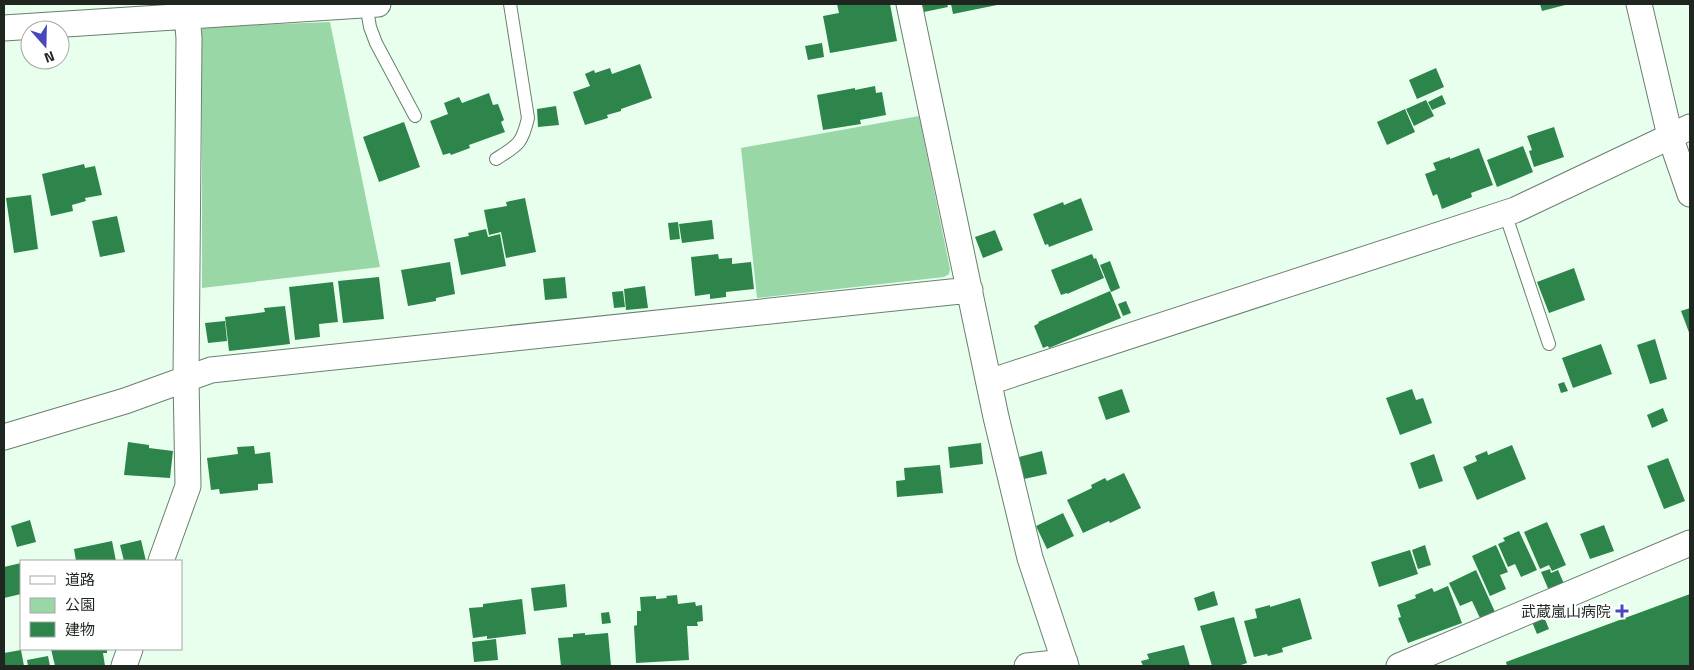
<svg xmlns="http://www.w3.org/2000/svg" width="1694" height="670" font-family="'Titillium Web','Noto Sans JP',sans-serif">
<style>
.green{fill:#99d7a7}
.building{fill:#2d854b}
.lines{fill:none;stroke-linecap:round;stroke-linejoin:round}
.lane-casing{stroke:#6b7f6f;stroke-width:14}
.street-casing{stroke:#6b7f6f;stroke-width:27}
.secondary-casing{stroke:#6b7f6f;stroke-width:29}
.lane{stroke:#fff;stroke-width:12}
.street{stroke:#fff;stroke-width:25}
.secondary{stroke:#fff;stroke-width:28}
.poi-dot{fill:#4848be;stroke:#fff;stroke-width:2}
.labels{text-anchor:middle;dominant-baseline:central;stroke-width:4;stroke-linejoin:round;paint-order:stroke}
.poi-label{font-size:15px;fill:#1e261f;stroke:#fff;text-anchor:end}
</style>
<rect width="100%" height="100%" fill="#e8ffed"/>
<path class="green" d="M330 22 380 267 202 288V27Z
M919 116 950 269 949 274 944 277 757 298 741 148Z"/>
<path class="building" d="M837 4H890L897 41 830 53 823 16 839 13Z
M922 4H947L948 7 924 12Z
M951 4H997V5L953 14Z
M1540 4H1569L1542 11Z
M822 43 824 57 808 60 805 46Z
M640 64 652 98 621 109V111L607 115 608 118 585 125 573 92 590 86 585 74 594 70 595 73 610 68 612 74Z
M1436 68 1444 87 1417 99 1409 80Z
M875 86 876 93 882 92 886 115 860 120 861 124 823 130 817 95 855 88V90Z
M489 93 493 105 498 104 504 120 501 122 505 132 469 145 470 148 451 155 450 153 443 155 430 121 448 114 444 103 459 97 462 103Z
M1442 95 1446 104 1432 110 1428 102Z
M1426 100 1434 116 1414 126 1406 109Z
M556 106 559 125 538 127 537 109Z
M1405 109 1415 132 1387 145 1377 122Z
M404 122 420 167 379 182 363 137Z
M1554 127 1564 157 1534 167 1529 151 1532 150 1527 136Z
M1523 146 1533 172 1497 187 1487 160Z
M1479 148 1493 185 1471 193 1472 197 1442 209 1437 194 1433 196 1425 174 1436 170 1433 163 1450 157V159Z
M84 164 85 168 95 166 102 195 85 198 86 201 72 205 73 211 51 216 42 174Z
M31 195 38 249 14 253 6 198Z
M525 198 536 252 506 258 501 232 489 235 484 210 507 206 506 202Z
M1081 198 1093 230 1049 247 1048 244 1045 245 1033 214 1063 202 1064 205Z
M117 216 125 252 100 257 92 221Z
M712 220 714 239 682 243 679 224Z
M678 222 680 239 670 240 668 223Z
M486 229 488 237 500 234 506 266 461 275 454 239 469 236 468 233Z
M995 230 1003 250 983 258 975 237Z
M718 254 719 259 732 258V264L751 262 754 289 726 292V297L710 299V294L695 296 691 257Z
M1092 254 1094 259 1096 258 1104 278 1067 294V293L1061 295 1051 270Z
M1110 261 1120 288 1111 292 1100 265Z
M450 262 455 294 436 298V301L408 306 401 270Z
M1574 268 1585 300 1549 313 1537 282Z
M379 277 384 319 343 323 338 281Z
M565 277 567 298 545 300 543 279Z
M333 282 338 322 319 324 320 337 295 340 289 287Z
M645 286 648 308 626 310 624 289Z
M623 291 625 307 614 308 612 292Z
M1110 291 1121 318 1049 348 1048 346 1043 348 1034 326 1039 323 1038 322Z
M1126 301 1131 313 1123 316 1118 304Z
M285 306 290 344 229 351 225 317 265 312 264 308Z
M1690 308V335L1681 311Z
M225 321 227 341 208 343 205 323Z
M1655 339 1667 379 1650 384 1637 345Z
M1601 344 1612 374 1573 388 1562 358Z
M1564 382 1568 391 1561 393 1558 384Z
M1122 389 1130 412 1106 420 1098 397Z
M1412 389 1416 400 1423 398 1432 423 1400 435 1386 398Z
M1663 408 1668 421 1652 428 1647 415Z
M128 442 149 445V448L173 451 170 478 124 475Z
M981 443 983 464 950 468 948 447Z
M1512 445 1526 479 1477 500 1463 467 1477 461 1475 456 1487 451 1488 455Z
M254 446 255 454 270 452 273 483 258 484V490L220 494 219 489 211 490 207 458 238 454 237 447Z
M1042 451 1047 474 1024 479 1019 457Z
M1434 454 1443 481 1419 489 1410 463Z
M1668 458 1685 501 1664 509 1647 466Z
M940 465 943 493 897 497 896 481 905 480 904 468Z
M1124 473 1141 508 1110 523 1109 521 1083 533 1067 500 1092 488 1091 485 1105 478 1107 481Z
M1063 513 1074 536 1047 549 1036 526Z
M30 520 36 542 17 547 11 526Z
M1547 522 1566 565 1552 571 1549 565 1540 569 1524 532Z
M1604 525 1614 551 1590 559 1580 534Z
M1519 531 1537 570 1521 577 1515 564 1508 567 1498 544 1505 541 1503 538Z
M141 540 146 561H124L120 545Z
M112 541 116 561H76L74 549Z
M1425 545 1431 565 1418 569 1412 550Z
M1496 545 1508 572 1500 575 1506 589 1490 596 1472 556Z
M1410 550 1418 574 1379 587 1371 562Z
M21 563V594L4 598V567Z
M1550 569 1551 573 1558 570 1565 586 1550 593 1541 572Z
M1476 570 1495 612 1480 618 1472 601 1460 606 1449 583Z
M565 584 567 607 534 611 531 588Z
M1448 586 1462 623 1408 643 1398 618 1401 617 1397 605 1416 598 1415 595 1432 588 1434 592Z
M1214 591 1218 605 1198 611 1194 598Z
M1690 594V666H1507L1506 662Z
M677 595 678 604 695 602 696 606 702 605 703 621 697 622 698 626H687L689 660 636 663 634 626 637 625V611H641L640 597 656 596V599L667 598 666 596Z
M1300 598 1312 639 1282 648 1283 652 1268 656 1267 654 1254 657 1244 621 1257 618 1255 609 1270 605V607Z
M522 599 526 634 487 639V636L473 638 469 608 483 607V604Z
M609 612 611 623 602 624 601 613Z
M1234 617 1247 663 1238 666H1212L1200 626Z
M1544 617 1549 629 1537 634 1532 622Z
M585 633V635L608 633 611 666H561L558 638 573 637V634Z
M496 639 498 660 474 662 472 642Z
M1184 645 1190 666H1143L1141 661 1149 659 1147 654Z
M51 649H107V653H103L105 666H55Z
M21 650 24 666H4V653Z
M48 656 50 666H28L27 660Z"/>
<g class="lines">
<defs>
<path id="lane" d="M366 4 370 27 376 43 415 116
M496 159C518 145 522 144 528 118L510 4
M1505 213 1549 344"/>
<path id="street" d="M909 4 996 417 1030 558 1066 666
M1639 4 1670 136 1690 194
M4 28 378 4
M989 382 1515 210 1690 127
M4 437 125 401 211 370 970 290
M161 561 188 486 186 378 189 38 187 15
M124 666 130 649
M1027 666 1065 662
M1399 666 1690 543"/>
<path id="secondary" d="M187 4V15"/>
</defs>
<use href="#lane" class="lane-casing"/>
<use href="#street" class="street-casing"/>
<use href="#secondary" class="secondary-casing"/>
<use href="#lane" class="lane"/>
<use href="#street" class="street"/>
<use href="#secondary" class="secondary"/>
</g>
<path class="poi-dot" d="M1619.5 603.5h5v5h5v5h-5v5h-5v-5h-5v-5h5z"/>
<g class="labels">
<g class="poi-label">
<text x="1611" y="611">武蔵嵐山病院</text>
</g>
</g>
<rect width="1694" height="670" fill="none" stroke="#1e261f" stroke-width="10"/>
<rect x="20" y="560" width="162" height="90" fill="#ffffff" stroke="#a5a8a5"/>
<rect x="30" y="576" width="25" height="8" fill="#ffffff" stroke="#a5a8a5"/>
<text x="65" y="585" font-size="15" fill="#1e261f">道路</text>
<rect x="30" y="598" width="25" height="15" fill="#99d7a7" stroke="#a5a8a5"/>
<text x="65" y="610" font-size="15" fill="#1e261f">公園</text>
<rect x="30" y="622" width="25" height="15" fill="#2d854b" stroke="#a5a8a5"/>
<text x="65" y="635" font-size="15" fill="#1e261f">建物</text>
<g transform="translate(45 45) rotate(160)"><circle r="24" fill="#ffffff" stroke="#a5a8a5"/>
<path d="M0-4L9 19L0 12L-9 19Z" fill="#4848be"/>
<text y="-8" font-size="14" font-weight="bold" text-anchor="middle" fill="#1e261f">N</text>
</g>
</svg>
